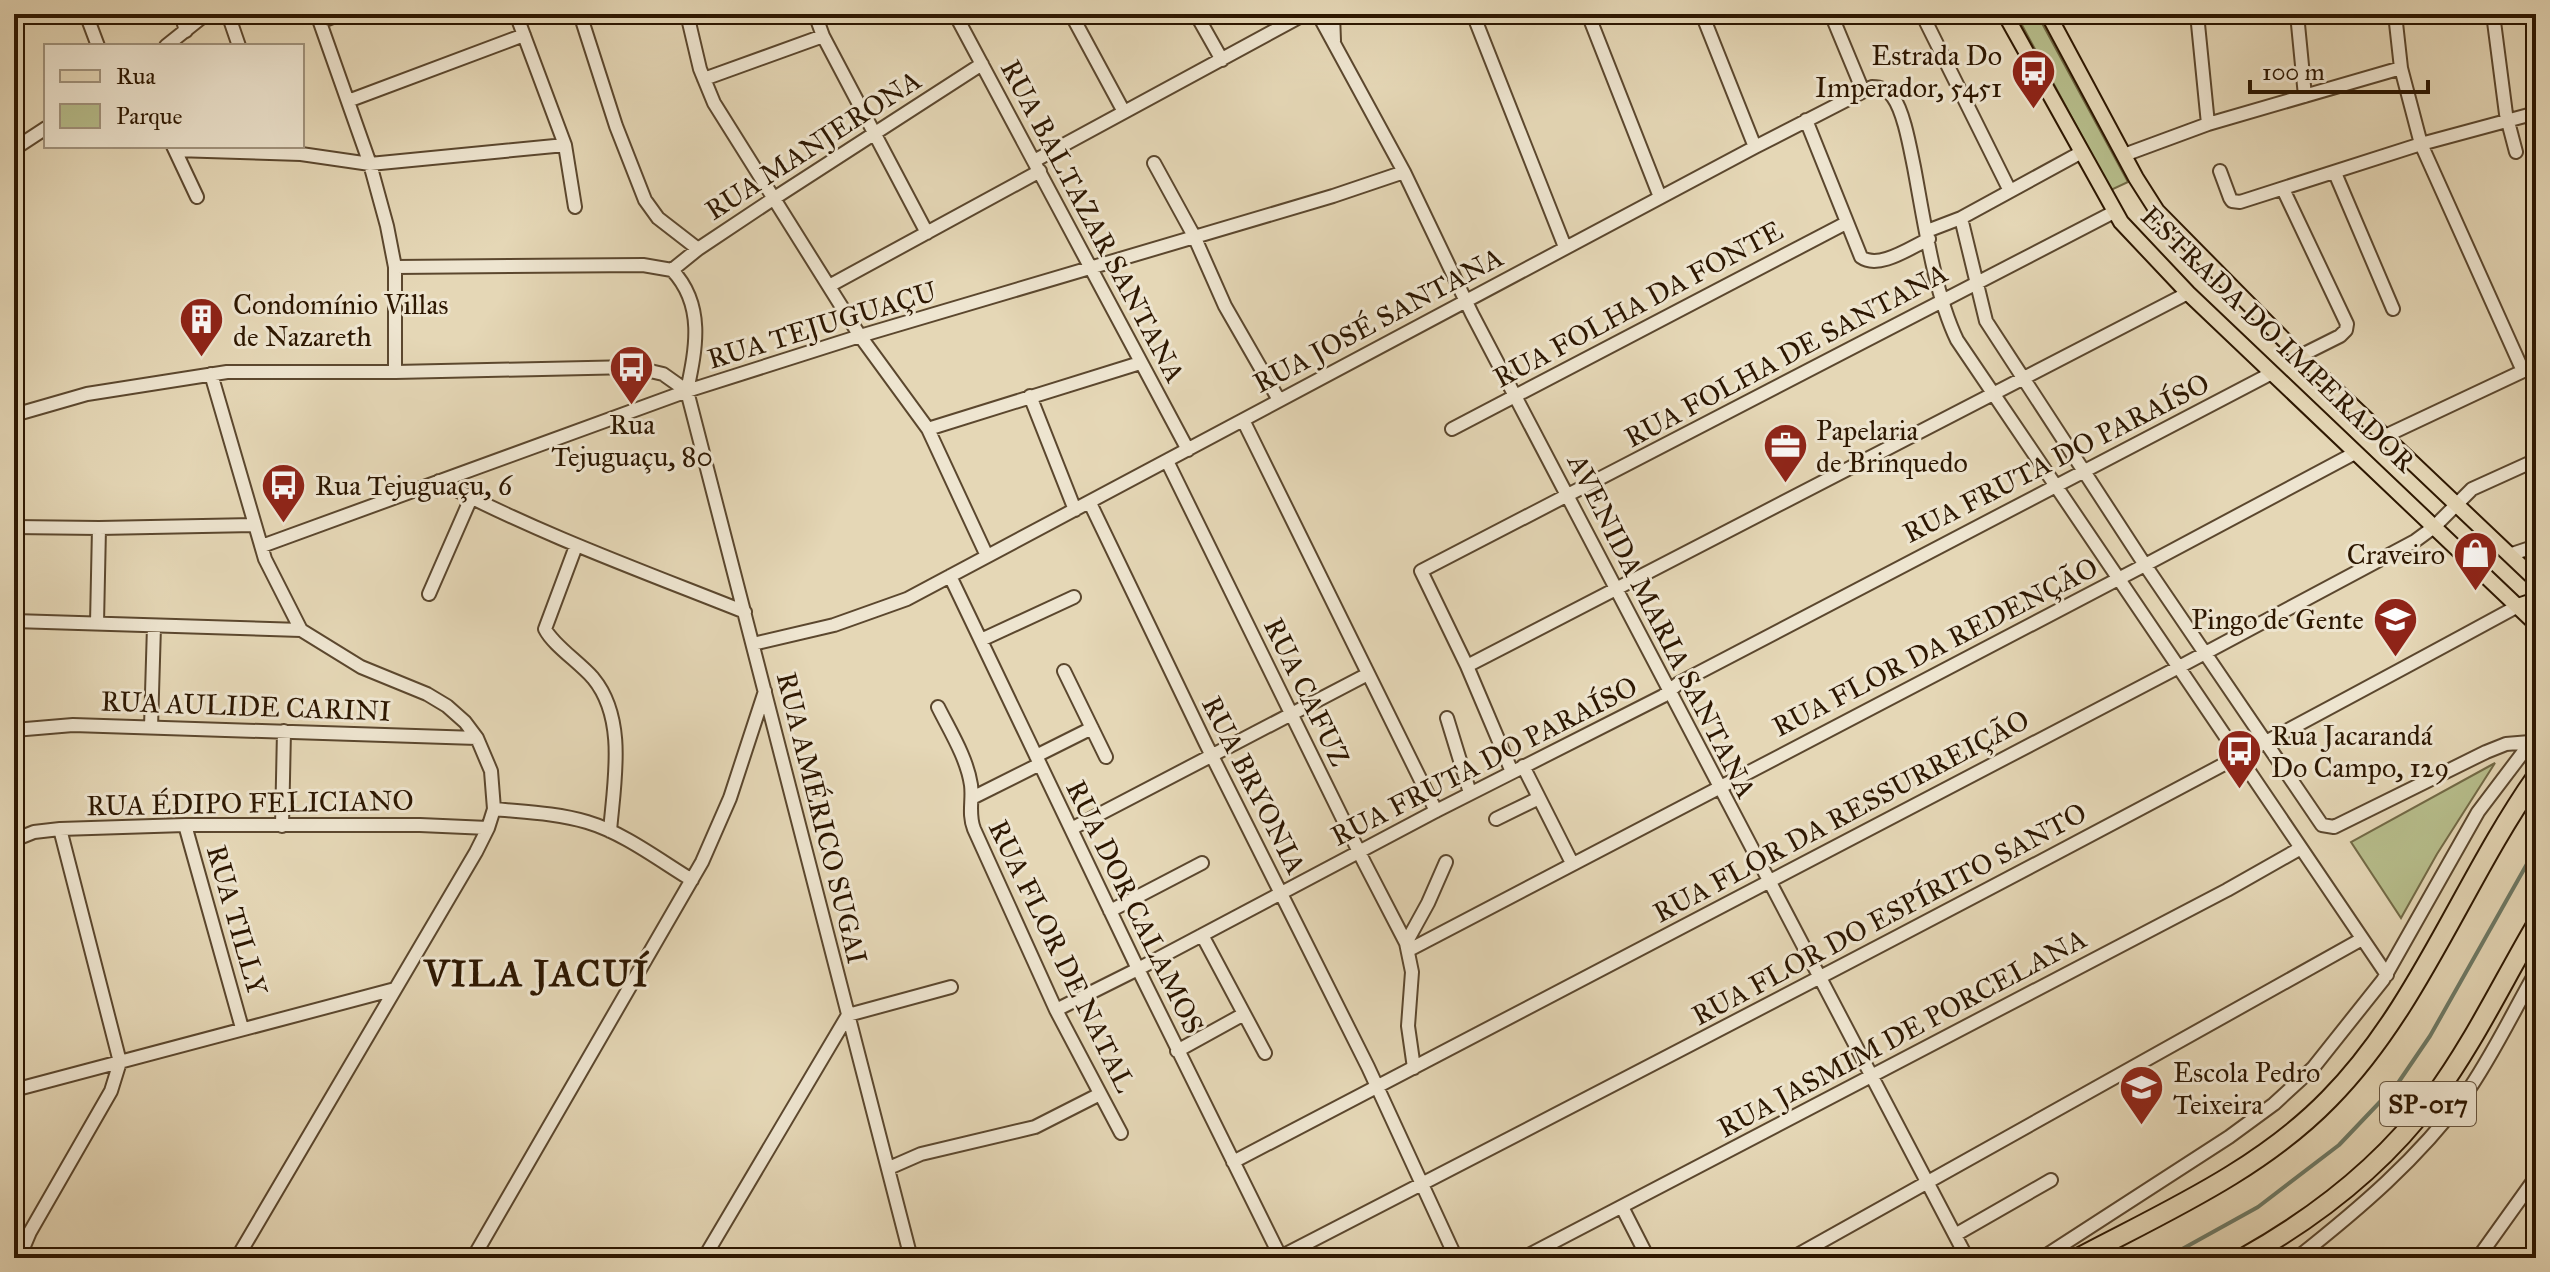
<svg xmlns="http://www.w3.org/2000/svg" width="2550" height="1272" font-family="'IM FELL Great Primer',serif">
<style>
.green{fill:#b7be8c;stroke:#726a46;stroke-width:2}
.lines{fill:none;stroke-linecap:round;stroke-linejoin:round}
.stream{stroke:#6d7965;stroke-width:4}
.minor-casing{stroke:#5b472e;stroke-width:16}
.major-casing{stroke:#2d1701;stroke-width:18}
.highway-casing{stroke:#2d1701;stroke-width:22}
.minor{stroke:#eee5d0;stroke-width:12}
.major{stroke:#e5d7b6;stroke-width:14}
.highway{stroke:#e5d7b6;stroke-width:18}
.labels{text-anchor:middle;dominant-baseline:central;stroke-width:6;stroke-linejoin:round;paint-order:stroke}
.shield{fill:#eee5d0;stroke:#67553f;stroke-width:2}
.shield-label{font-size:26px;font-weight:bold;fill:#2d1701}
.poi-label{font-size:28px;fill:#2d1701;stroke:#eee5d0;text-anchor:start}
.street-label{font-size:28px;fill:#2d1701;stroke:#eee5d0}
.district-label{font-size:36px;font-weight:bold;letter-spacing:2px;fill:#2d1701;stroke:#eee5d0}
</style>
<rect width="100%" height="100%" fill="#e5d7b6"/>
<filter id="stains"><feTurbulence type="fractalNoise" baseFrequency=".0025" numOctaves="4"/><feColorMatrix values="0 0 0 0 .2 0 0 0 0 .09 0 0 0 0 .02 0 0 0 .5 -.17"/></filter>
<radialGradient id="worn" r=".72"><stop offset=".6" stop-color="#630" stop-opacity="0"/><stop offset="1" stop-color="#630" stop-opacity=".3"/></radialGradient>
<path class="green" d="M2016 14H2037L2128 182 2111 190Z
M2495 763 2437 854 2401 918 2351 842Z"/>
<g class="lines">
<path class="stream" d="M2166 1258 2258 1207 2339 1145 2398 1083 2430 1036 2536 848"/>
<defs>
<path id="minor" d="M86 14 98 46
M181 14 186 31
M228 14 239 46
M317 14 370 164 387 226 395 267V372
M516 14 565 145 575 207
M580 14 616 126 645 200 658 218 698 249
M687 14 700 69 714 103 860 336 928 429 987 556
M815 14 823 36 927 233
M955 14 1188 450
M1071 14 1124 112
M1196 14 1222 60
M1318 14 1404 172 1472 314 1967 1258
M1333 14 1334 41
M1473 14 1565 247
M1588 14 1660 197
M1702 14 1755 147
M1831 14 1863 91
M1922 14 2010 191
M2197 14 2208 124
M2297 14 2305 96
M2395 14 2401 68 2421 144 2523 371
M2493 14 2506 114 2516 152
M320 22 340 14
M166 46 206 14
M704 79 823 36
M348 101 524 35
M1806 120 1861 257C1879 270 1911 247 1929 239
M173 146 197 197
M14 149 46 128
M175 150 301 154 370 164 565 145
M2124 155 2208 124 2401 68
M1034 161 1305 14
M1154 163 1194 236 1225 306 1279 400
M2220 171 2230 198 2232 201 2240 202 2421 144 2536 113
M2335 173 2393 309
M2283 189 2347 324 2346 330 2340 336 2300 356
M1961 218 1986 321 2145 565 2322 825 2334 827 2486 752 2506 744 2530 742
M1927 231 1961 218 2080 153
M395 267 643 265 672 270C705 305 696 348 687 391L911 1258
M672 270 698 249 773 199 982 64
M829 286 1040 171
M211 374 265 559 301 630 361 667 427 694 447 706 465 722 477 738 491 771 494 809 488 828 476 852 237 1258
M1030 396 1075 510
M14 415 87 394 227 372H395L633 367 663 374 687 391
M1243 420 1436 811
M928 429 1140 363
M1452 429 1846 223
M2383 437 2536 365
M1167 461 1364 862 1406 943
M439 481C537 533 642 571 745 612
M1090 503 1206 744 1368 1067 1456 1258
M14 527 99 528 254 525
M262 546 687 391 860 336 1333 196 1404 172
M576 546 545 629C553 645 579 662 593 678 627 719 614 782 610 831
M2509 555 2536 546
M950 576 1138 969 1281 1258
M429 594 471 498
M14 621 301 630
M97 623 99 528
M981 640 1074 597
M753 644 834 625 907 599 1755 147 1872 87C1880 87 1888 90 1893 97 1904 112 1910 148 1914 167 1924 220 1934 292 1957 340L2387 975
M1467 666 2188 293
M1064 671 1106 757
M938 707C950 731 967 758 971 785 973 800 968 814 974 829L1056 1010 1121 1133
M1447 718 1470 793
M151 727 154 626
M14 730 73 725 477 738
M1036 756 1092 728
M1523 766 1572 863
M1512 772 1467 666 1421 571 2114 212
M972 798 1040 764
M494 809C524 812 557 813 587 822 624 833 659 860 692 880
M1496 819 1539 798
M185 825 242 1028
M282 826 284 731
M1071 829 1368 674
M14 840 34 832 60 829 185 825H420L488 828
M1110 911 1202 863
M1202 935 1265 1053
M1409 950 2145 565 2355 453
M1056 1010 1138 969 1436 811 1663 696 1679 683 2272 373
M1177 1051 1244 1014
M1414 1068 1408 1026 1412 972 1406 943 1428 903 1446 862
M14 1090 395 989
M1233 1162 2179 667 2415 541 2434 527 2472 489 2536 460
M889 1168 921 1154 1035 1127 1100 1094
M1622 1207 1648 1258
M1955 1235 2051 1180
M19 1258 30 1232 111 1091 120 1062 60 829
M473 1258 702 862 730 798 765 691
M704 1258 848 1015 951 987
M1278 1258C1693 1044 2108 829 2518 606
M1523 1258 2227 890 2301 848
M1792 1258 2362 939
M2042 1258 2229 1137 2274 1104 2313 1068 2383 980 2478 812 2534 738
M2297 1258C2359 1209 2418 1159 2465 1095 2492 1057 2513 1012 2536 972
M2478 1258 2536 1177"/>
<path id="major" d="M2005 14 2121 222 2188 293 2536 624
M2048 14 2136 178 2157 211 2300 356 2536 580
M2518 606 2536 600"/>
<path id="highway" d="M2078 1258C2165 1212 2260 1170 2329 1099 2418 1009 2463 881 2536 777
M2243 1258C2315 1218 2383 1165 2433 1098 2473 1044 2502 983 2536 925"/>
</defs>
<use href="#minor" class="minor-casing"/>
<use href="#major" class="major-casing"/>
<use href="#highway" class="highway-casing"/>
<use href="#minor" class="minor"/>
<use href="#major" class="major"/>
<use href="#highway" class="highway"/>
</g>
<defs>
<symbol id="bus-pin" viewBox="-11 -11 22 30"><path d="M0 17L-7.5 6A9.5 9.5 0 1 1 7.5 6Z" fill="#8f2418" stroke="#eee5d0"/><path d="M-5-6H5V4H4V6H2V4H-2V6H-4V4H-5ZM-3.5-4V0h7V-4ZM-3.5 1.2v1.5H-2V1.2ZM2 1.2v1.5H3.5V1.2Z" fill="#fff"/></symbol>
<symbol id="building-pin" viewBox="-11 -11 22 30"><path d="M0 17L-7.5 6A9.5 9.5 0 1 1 7.5 6Z" fill="#8f2418" stroke="#eee5d0"/><path d="M-4-6H4V6H1V3H-1V6H-4ZM-2.5-4.3h1.7v1.8h-1.7ZM.8-4.3h1.7v1.8H.8ZM-2.5-1h1.7V.8h-1.7ZM.8-1h1.7V.8H.8Z" fill="#fff"/></symbol>
<symbol id="office-pin" viewBox="-11 -11 22 30"><path d="M0 17L-7.5 6A9.5 9.5 0 1 1 7.5 6Z" fill="#8f2418" stroke="#eee5d0"/><path d="M-6-3h4V-5.5h4V-3h4V5H-6ZM-1-4.5V-3h2v-1.5ZM-6 0V1H6V0Z" fill="#fff"/></symbol>
<symbol id="shop-pin" viewBox="-11 -11 22 30"><path d="M0 17L-7.5 6A9.5 9.5 0 1 1 7.5 6Z" fill="#8f2418" stroke="#eee5d0"/><path d="M-5-2.5h2.3a2.7 3.5 0 0 1 5.4 0H5L5.5 6h-11ZM-1.5-2.5h3a1.5 2.3 0 0 0-3 0Z" fill="#fff"/></symbol>
<symbol id="school-pin" viewBox="-11 -11 22 30"><path d="M0 17L-7.5 6A9.5 9.5 0 1 1 7.5 6Z" fill="#8f2418" stroke="#eee5d0"/><path d="M0-5L7-2L0 1L-7-2ZM-4 1L0 2.5L4 1V4Q0 6-4 4Z" fill="#fff"/></symbol>
</defs>
<g fill-rule="evenodd">
<use href="#bus-pin" x="2008" y="46" width="51" height="69"/>
<use href="#building-pin" x="176" y="294" width="51" height="69"/>
<use href="#bus-pin" x="606" y="342" width="51" height="69"/>
<use href="#office-pin" x="1760" y="420" width="51" height="69"/>
<use href="#bus-pin" x="258" y="460" width="51" height="69"/>
<use href="#shop-pin" x="2450" y="528" width="51" height="69"/>
<use href="#school-pin" x="2370" y="594" width="51" height="69"/>
<use href="#bus-pin" x="2214" y="726" width="51" height="69"/>
<use href="#school-pin" x="2116" y="1062" width="51" height="69"/>
</g>
<g class="labels">
<rect class="shield" x="2380" y="1082" width="96" height="44" rx="6"/>
<g class="shield-label">
<text x="2428" y="1104">SP-017</text>
</g>
<g class="poi-label">
<text x="2002" y="55" text-anchor="end">Estrada Do<tspan x="2002" dy="32">Imperador, 5451</tspan></text>
<text x="233" y="304">Condomínio Villas<tspan x="233" dy="32">de Nazareth</tspan></text>
<text x="632" y="424" text-anchor="middle">Rua<tspan x="632" dy="32">Tejuguaçu, 80</tspan></text>
<text x="1816" y="430">Papelaria<tspan x="1816" dy="32">de Brinquedo</tspan></text>
<text x="315" y="485">Rua Tejuguaçu, 6</text>
<text x="2445" y="554" text-anchor="end">Craveiro</text>
<text x="2364" y="619" text-anchor="end">Pingo de Gente</text>
<text x="2271" y="735">Rua Jacarandá<tspan x="2271" dy="32">Do Campo, 129</tspan></text>
<text x="2173" y="1072">Escola Pedro<tspan x="2173" dy="32">Teixeira</tspan></text>
</g>
<g class="street-label">
<text transform="translate(813 145) rotate(-33)">RUA MANJERONA</text>
<text transform="translate(1093 221) rotate(62)">RUA BALTAZAR SANTANA</text>
<text transform="translate(1638 304) rotate(-28)">RUA FOLHA DA FONTE</text>
<text transform="translate(1378 320) rotate(-28)">RUA JOSÉ SANTANA</text>
<text transform="translate(822 325) rotate(-17)">RUA TEJUGUAÇU</text>
<text transform="translate(2278 339) rotate(44)">ESTRADA DO IMPERADOR</text>
<text transform="translate(1786 355) rotate(-28)">RUA FOLHA DE SANTANA</text>
<text transform="translate(2056 458) rotate(-27)">RUA FRUTA DO PARAÍSO</text>
<text transform="translate(1662 626) rotate(63)">AVENIDA MARIA SANTANA</text>
<text transform="translate(1935 647) rotate(-27)">RUA FLOR DA REDENÇÃO</text>
<text transform="translate(1307 692) rotate(64)">RUA CAFUZ</text>
<text transform="translate(246 706) rotate(2)">RUA AULIDE CARINI</text>
<text transform="translate(1484 761) rotate(-27)">RUA FRUTA DO PARAÍSO</text>
<text transform="translate(1254 785) rotate(63)">RUA BRYONIA</text>
<text transform="translate(250 803) rotate(-1)">RUA ÉDIPO FELICIANO</text>
<text transform="translate(1841 816) rotate(-28)">RUA FLOR DA RESSURREIÇÃO</text>
<text transform="translate(822 818) rotate(76)">RUA AMÉRICO SUGAI</text>
<text transform="translate(1135 907) rotate(64)">RUA DOR CALAMOS</text>
<text transform="translate(1889 914) rotate(-28)">RUA FLOR DO ESPÍRITO SANTO</text>
<text transform="translate(237 920) rotate(74)">RUA TILLY</text>
<text transform="translate(1062 956) rotate(64)">RUA FLOR DE NATAL</text>
<text transform="translate(1902 1033) rotate(-28)">RUA JASMIM DE PORCELANA</text>
</g>
<g class="district-label">
<text x="537" y="974">VILA JACUÍ</text>
</g>
</g>
<rect width="2550" height="1272" fill="none" stroke="#e5d7b6" stroke-width="48"/>
<rect x="16" y="16" width="2518" height="1240" fill="none" stroke="#2d1701" stroke-width="4"/>
<rect x="24" y="24" width="2502" height="1224" fill="none" stroke="#2d1701" stroke-width="2"/>
<rect x="44" y="44" width="260" height="104" fill="#eee5d0" stroke="#a1937d" stroke-width="2"/>
<rect x="60" y="70" width="40" height="12" fill="#e5d7b6" stroke="#a1937d" stroke-width="2"/>
<text x="116" y="84" font-size="24" fill="#2d1701">Rua</text>
<rect x="60" y="104" width="40" height="24" fill="#b7be8c" stroke="#a1937d" stroke-width="2"/>
<text x="116" y="124" font-size="24" fill="#2d1701">Parque</text>
<path d="M2250 80v12h178v-12" fill="none" stroke="#2d1701" stroke-width="4"/>
<text x="2262" y="80" font-size="24" fill="#2d1701" stroke="#eee5d0" stroke-width="6" paint-order="stroke">100 m</text>
<rect width="100%" height="100%" filter="url(#stains)"/>
<rect width="100%" height="100%" fill="url(#worn)"/>
</svg>
